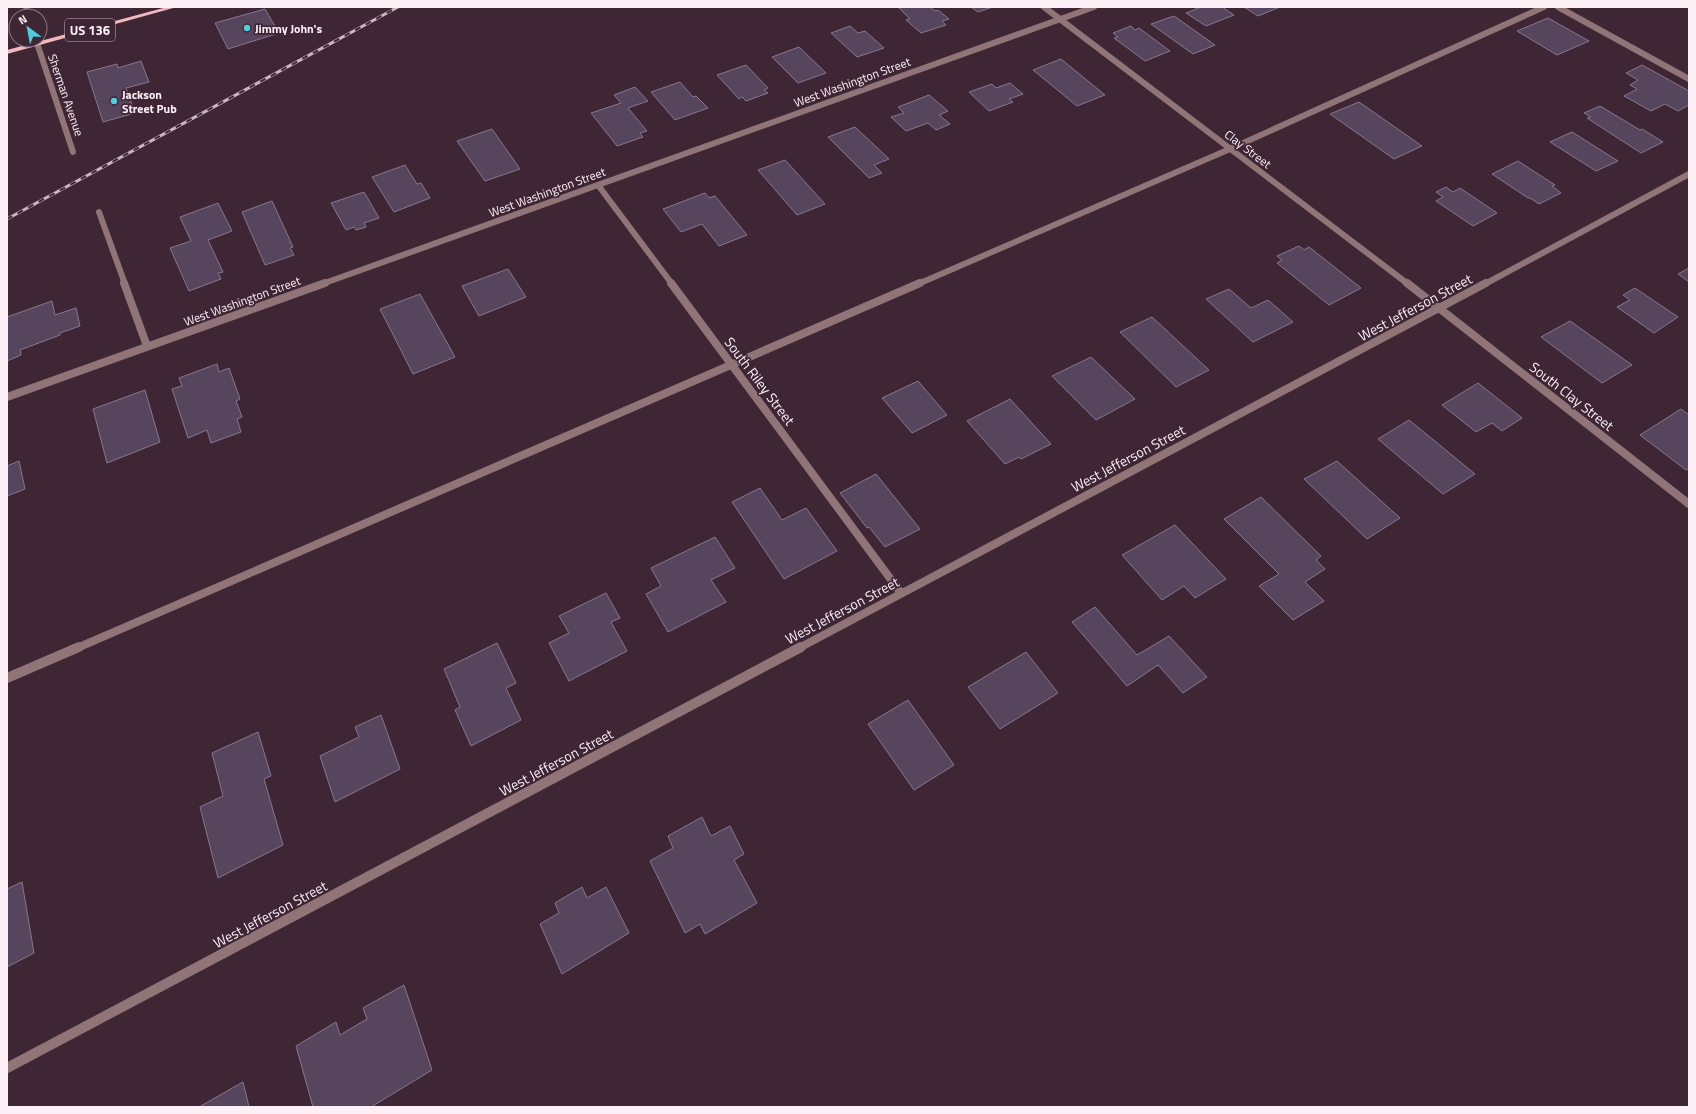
<svg xmlns="http://www.w3.org/2000/svg" width="1696" height="1114" font-family="'Titillium Web',sans-serif">
<style>
.building{fill:#57455e;stroke:#897690}
.lines{fill:none;stroke-linecap:round;stroke-linejoin:round}
.service-far2{stroke:#907477;stroke-width:6}
.service-far1{stroke:#907477;stroke-width:8}
.service{stroke:#907477;stroke-width:10}
.minor-far2{stroke:#907477;stroke-width:6}
.minor-far1{stroke:#907477;stroke-width:8}
.minor{stroke:#907477;stroke-width:10}
.primary{fill:#f2b8be;fill-rule:evenodd}
.rail-casing{stroke:#c9b8c1;stroke-width:3}
.rail{stroke:#3f2635;stroke-width:2;stroke-dasharray:6;stroke-linecap:butt}
.poi-dot{fill:#53cbda;stroke:#3f2635;stroke-width:1.5}
.labels{text-anchor:middle;dominant-baseline:central;stroke-width:3.5;stroke-linejoin:round;paint-order:stroke}
.far-poi-label{font-size:12px;font-weight:bold;fill:#fef0f7;stroke:#3f2635;text-anchor:start}
.far-street-label{font-size:12px;fill:#fef0f7;stroke:#3f2635}
.shield{fill:#3f2635;stroke:#c5b3bd;stroke-width:1}
.shield-label{font-size:13px;font-weight:bold;fill:#fef0f7}
.street-label{font-size:14px;fill:#fef0f7;stroke:#3f2635}
</style>
<rect width="100%" height="100%" fill="#3f2635"/>
<path class="building" d="M901 7H930L935 11 938 10 949 19 942 21 946 25 921 33 906 20 910 19 899 8Z
M971 7H993L978 12Z
M1201 7H1222L1234 15 1206 26 1186 13Z
M1244 7H1280L1258 16Z
M265 9 279 33 228 49 215 23Z
M1174 16 1215 45 1193 54 1151 24Z
M1548 18 1589 41 1557 55 1517 31Z
M850 26 858 33 865 31 884 48 857 57 831 33Z
M1131 26 1135 30 1139 28 1170 51 1145 61 1114 38 1118 37 1113 33Z
M799 47 826 73 798 83 772 57Z
M1061 59 1105 95 1077 106 1033 70Z
M141 61 149 82 126 88 135 113 103 122 87 72 117 64 118 68Z
M746 65 768 88 764 90 768 93 746 101 742 97 739 99 717 75Z
M1642 65 1689 91V105L1678 111 1665 104 1651 111 1624 96 1637 89 1630 85 1638 80 1626 73Z
M680 82 693 97 696 96 708 108 675 120 651 92Z
M1010 83 1023 94 1009 99 1013 102 989 111 969 92 992 84 996 88Z
M635 87 648 101 628 108 647 131 640 133 643 137 617 146 591 113 621 103 614 95Z
M929 95 948 111 939 115 950 124 936 130 928 123 906 131 891 117 904 113 898 107Z
M1359 102 1422 146 1394 159 1330 114Z
M1600 106 1640 130 1642 129 1663 142 1641 153 1587 118 1591 117 1584 113Z
M855 127 889 159 874 165 882 173 869 178 828 137Z
M492 129 520 169 485 181 457 141Z
M1572 132 1618 161 1596 171 1550 142Z
M785 160 825 204 797 215 758 170Z
M1518 161 1555 185 1552 186 1561 193 1539 204 1530 198H1528L1492 174Z
M405 165 417 184 421 183 430 198 394 212 372 177Z
M1446 187 1453 192 1460 188 1497 213 1473 226 1436 201 1443 197 1436 192Z
M364 192 379 218 364 223 366 227 356 230 354 227 346 230 331 203Z
M705 193 709 198 715 196 747 235 719 246 702 224 681 232 663 209Z
M272 201 293 247 290 248 294 255 265 265 242 212Z
M218 203 232 231 208 240 223 272 218 273 221 279 189 291 170 248 191 241 180 217Z
M1299 246 1304 250 1309 247 1361 288 1329 305 1277 263 1282 260 1277 256Z
M1689 268V282L1678 274Z
M508 269 526 297 479 316 462 286Z
M1635 288 1678 317 1654 333 1617 307 1630 300 1623 295Z
M1229 289 1251 308 1268 300 1293 322 1253 342 1206 299Z
M420 294 455 357 413 374 380 309Z
M52 301 55 315 76 308 80 326 60 333V335L20 350 21 355 7 361V317Z
M1152 317 1209 370 1176 387 1120 332Z
M1570 321 1632 365 1602 383 1541 337Z
M1091 357 1135 399 1096 420 1052 376Z
M217 364 219 372 229 368 240 399 236 401 242 417 237 419 241 432 211 443 207 430 188 438 172 389 182 386 179 378Z
M918 381 947 415 912 433 882 398Z
M1478 383 1522 418 1502 431 1492 423 1476 432 1442 405Z
M145 390 160 442 107 463 93 409Z
M1010 399 1051 444 1021 459 1019 457 1005 464 967 421Z
M1681 409 1689 415V468L1686 470 1640 435Z
M1409 420 1475 474 1443 494 1378 439Z
M19 461 25 489 7 496V466Z
M1337 461 1400 518 1367 539 1304 479Z
M876 474 920 529 885 547 869 527 867 528 840 493Z
M760 488 782 520 806 508 837 551 784 579 732 502Z
M1261 497 1321 556 1316 560 1325 569 1305 582 1324 601 1293 620 1259 586 1279 574 1224 519Z
M1175 525 1226 579 1195 598 1184 586 1162 600 1122 555Z
M715 537 735 568 711 580 726 602 668 632 646 594 661 586 651 568Z
M606 593 620 618 611 622 627 651 569 681 549 643 569 633 559 616Z
M1095 607 1137 655 1169 636 1207 677 1183 693 1158 665 1127 686 1072 622Z
M497 643 516 683 506 688 521 720 471 746 455 710 460 707 444 669Z
M1026 652 1058 693 1000 729 968 687Z
M908 700 954 765 914 790 868 724Z
M381 715 400 769 335 802 320 756 359 737 355 727Z
M258 732 271 776 264 779 283 845 218 878 200 807 223 796 212 753Z
M702 817 711 836 730 826 744 854 734 860 757 903 705 934 700 924 685 933 650 861 673 848 668 836Z
M22 882 34 953 7 967V889Z
M582 887 587 898 606 887 629 933 562 974 540 924 559 913 555 903Z
M404 985 432 1070 371 1107H313L296 1046 336 1022 340 1035 367 1019 363 1008Z
M243 1082 249 1107H199Z"/>
<g class="lines">
<path class="service-far2" d="M918 284 1230 149 1544 7"/>
<path class="service-far1" d="M77 648 920 283"/>
<path class="service" d="M7 678 79 647"/>
<path class="minor-far2" d="M26 7 29 16
M1044 7 1408 284
M1558 7 1689 79
M36 40 73 152
M598 185 672 284
M99 212 125 284
M322 284 1094 7
M1485 284 1689 174"/>
<path class="minor-far1" d="M124 283 147 346
M671 283 901 593
M1407 283 1689 504
M7 397 325 283
M799 648 1486 283"/>
<path class="minor" d="M7 1068 801 647"/>
<path class="primary" d="M167 7H177L7 54V50Z"/>
<defs>
<path id="rail" d="M7 219 398 7"/>
</defs>
<use href="#rail" class="rail-casing"/>
<use href="#rail" class="rail"/>
</g>
<g class="poi-dot">
<circle cx="247" cy="28" r="4"/>
<circle cx="114" cy="101" r="4"/>
</g>
<g class="labels">
<g class="far-poi-label">
<text x="255" y="28">Jimmy John's</text>
<text x="122" y="94">Jackson<tspan x="122" dy="14">Street Pub</tspan></text>
</g>
<g class="far-street-label">
<text transform="translate(852 82) rotate(-20)">West Washington Street</text>
<text transform="translate(66 95) rotate(71)">Sherman Avenue</text>
<text transform="translate(1248 149) rotate(37)">Clay Street</text>
<text transform="translate(547 192) rotate(-20)">West Washington Street</text>
<text transform="translate(242 301) rotate(-20)">West Washington Street</text>
</g>
<rect class="shield" x="65" y="19" width="50" height="22" rx="3"/>
<g class="shield-label">
<text x="90" y="30">US 136</text>
</g>
<g class="street-label">
<text transform="translate(1415 307) rotate(-28)">West Jefferson Street</text>
<text transform="translate(760 381) rotate(53)">South Riley Street</text>
<text transform="translate(1572 396) rotate(38)">South Clay Street</text>
<text transform="translate(1128 458) rotate(-28)">West Jefferson Street</text>
<text transform="translate(842 610) rotate(-28)">West Jefferson Street</text>
<text transform="translate(556 762) rotate(-28)">West Jefferson Street</text>
<text transform="translate(270 914) rotate(-28)">West Jefferson Street</text>
</g>
</g>
<rect width="1696" height="1114" fill="none" stroke="#fef0f7" stroke-width="16"/>
<g transform="translate(28 28) rotate(328)"><circle r="19" fill="#3f2635" stroke="#8b7783"/>
<path d="M0-3L7 15L0 10L-7 15Z" fill="#53cbda"/>
<text y="-6" font-size="11" font-weight="bold" text-anchor="middle" fill="#fef0f7">N</text>
</g>
</svg>
